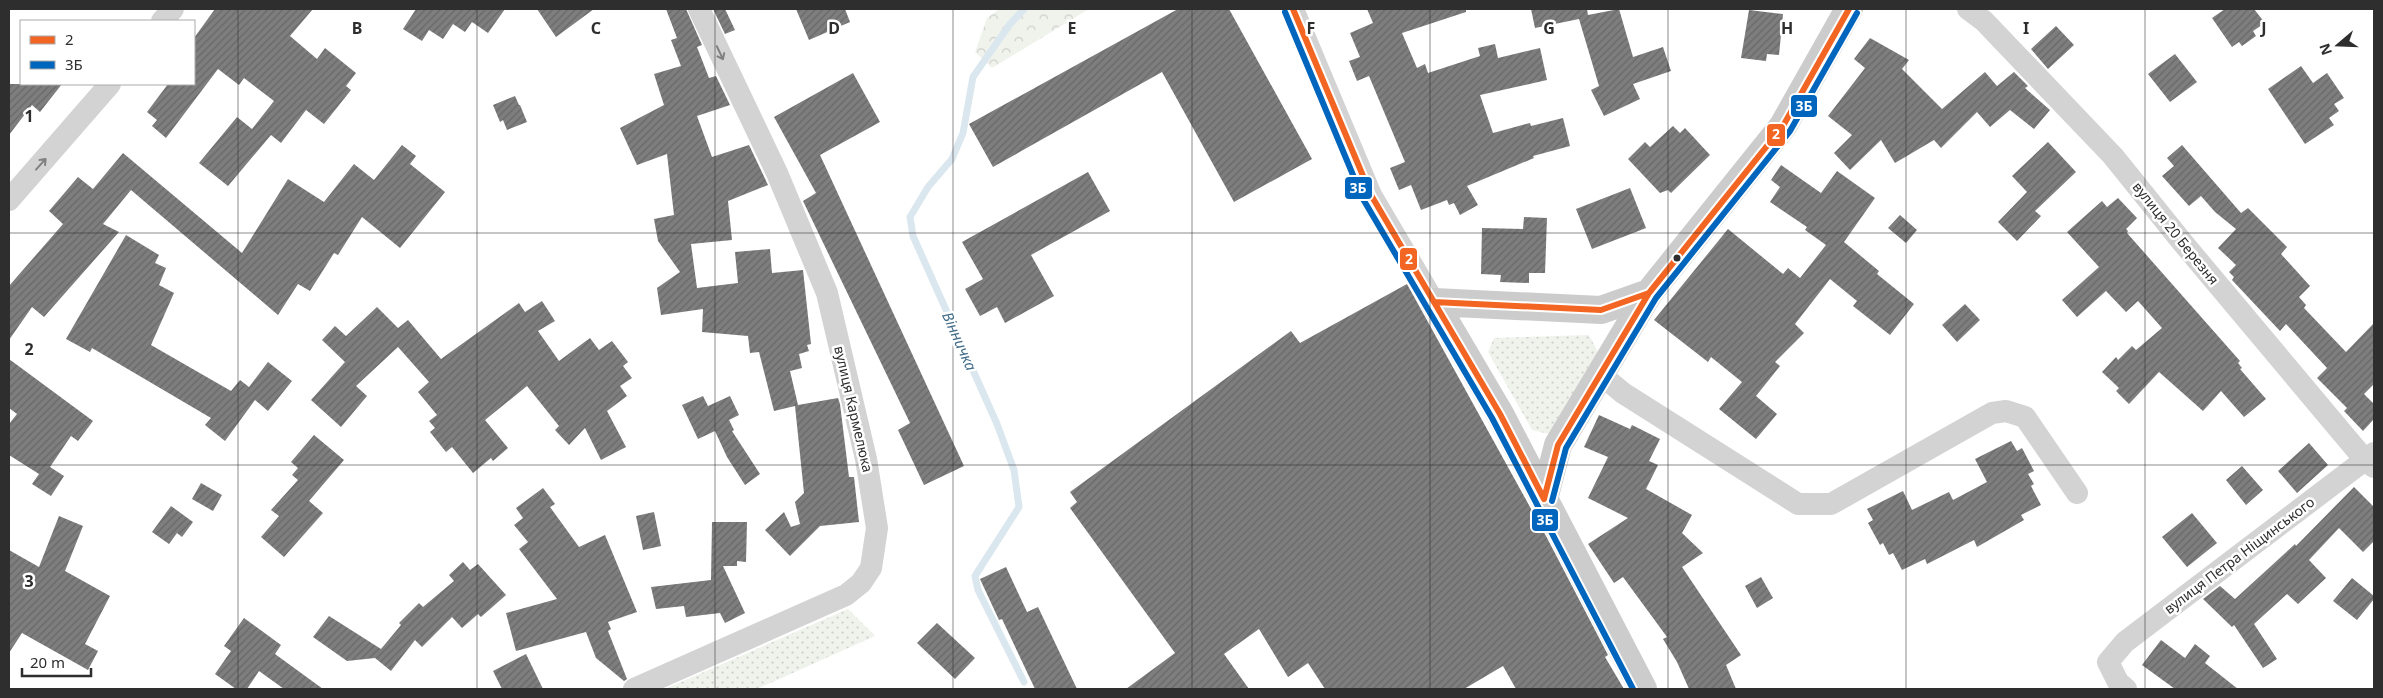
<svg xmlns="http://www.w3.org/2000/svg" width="2383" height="698" font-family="'Noto Sans',sans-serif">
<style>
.green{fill:url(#green-dots)}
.forest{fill:url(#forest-crowns)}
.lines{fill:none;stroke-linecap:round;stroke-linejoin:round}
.stream{stroke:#dbe7ef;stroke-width:7}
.building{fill:url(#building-hatch)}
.street{stroke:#d3d3d3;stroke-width:22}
.secondary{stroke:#ccc;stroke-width:28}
.bus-1-casing{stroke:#fff;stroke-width:10}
.bus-2-casing{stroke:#fff;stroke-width:10}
.bus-1{stroke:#f26522;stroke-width:6}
.bus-2{stroke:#0065bd;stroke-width:6}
.oneway{stroke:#808080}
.grid{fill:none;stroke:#2e2e2e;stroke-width:1;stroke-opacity:0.55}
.bus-dot{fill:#2e2e2e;stroke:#fff;stroke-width:2}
.labels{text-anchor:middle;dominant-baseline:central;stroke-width:5;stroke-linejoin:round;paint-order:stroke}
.street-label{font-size:14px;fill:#2e2e2e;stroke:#fff}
.water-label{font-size:15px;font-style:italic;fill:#446d89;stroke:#fff}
.grid-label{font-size:16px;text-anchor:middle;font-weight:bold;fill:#2e2e2e;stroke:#fff;stroke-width:5;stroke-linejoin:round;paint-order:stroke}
.line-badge{stroke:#fff;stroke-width:2}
.badge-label{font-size:14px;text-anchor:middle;font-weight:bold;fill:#fff}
</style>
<defs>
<pattern id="green-dots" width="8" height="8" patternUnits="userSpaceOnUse" patternTransform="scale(1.25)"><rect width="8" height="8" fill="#f0f3ec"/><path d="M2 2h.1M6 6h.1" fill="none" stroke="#ced1cb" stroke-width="1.8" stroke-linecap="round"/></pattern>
<pattern id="forest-crowns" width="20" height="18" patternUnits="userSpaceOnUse" patternTransform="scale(1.25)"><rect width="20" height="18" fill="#f0f3ec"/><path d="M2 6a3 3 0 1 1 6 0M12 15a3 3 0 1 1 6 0" fill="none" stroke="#ced1cb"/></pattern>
<pattern id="building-hatch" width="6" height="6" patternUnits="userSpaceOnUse" patternTransform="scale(1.25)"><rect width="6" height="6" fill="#7e7e7e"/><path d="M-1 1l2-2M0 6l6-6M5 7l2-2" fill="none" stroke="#686868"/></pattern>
</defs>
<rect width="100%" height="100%" fill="#fff"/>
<path class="green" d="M1589 335 1600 356 1549 434 1532 430 1488 352 1494 338Z
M848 609 875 636 757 689H665Z"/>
<path class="forest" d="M999 9H1089L992 68 975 52 987 18Z"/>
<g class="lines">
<path class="stream" d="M1024 682 978 590 975 576 1019 507 1014 470 997 424 913 236 910 217 928 187 952 159 963 133 973 77 1010 24 1024 9"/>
</g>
<path class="building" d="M215 9H313L290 36 317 59 325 48 356 73 346 86 351 90 324 124 306 110 281 143 271 135 228 186 199 163 237 117 252 129 274 101 244 78 239 85 218 69 166 138 152 126 157 120 147 112 168 84H194V38Z
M416 9H505L488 33 472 22 465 32 453 24 443 39 429 30 422 41 403 29Z
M537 9H594L556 37Z
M666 9H686L702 45 697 47 709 78 716 76 730 105 697 116 712 157 749 145 768 185 728 201 732 240 691 244 697 288 738 283 735 252 770 249 772 273 803 270 811 344 807 345 809 351 799 354 802 368 790 371 798 405 838 398 840 404 849 477H854L859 522 820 526 790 556 765 530 784 512 791 527 800 524 795 502 804 493 795 406 774 411 759 352 750 353 748 336 702 332 703 309 661 315 657 288 680 272 658 241 654 219 674 215 667 154 637 165 620 128 664 105 654 74 681 66 671 40 677 38Z
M713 9H725L735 30 725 34Z
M796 9H845L850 22 809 40Z
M1178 9H1229L1312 159 1234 202 1162 72 993 167 969 124Z
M1367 9H1466V12L1402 33 1417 68 1425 64 1428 73 1480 56 1478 48 1495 44 1498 58 1540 48 1547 80 1480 95 1493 133 1530 123 1531 126 1563 118 1570 146 1533 156 1534 158 1467 186 1478 205 1460 215 1454 203 1449 205 1447 200 1421 210 1411 185 1399 190 1390 168 1405 162 1369 76 1357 81 1349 61 1360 57 1350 33 1373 23Z
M1531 9H1587L1588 15 1619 9 1633 57 1663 47 1671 71 1633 84 1640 99 1604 116 1591 90 1599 86 1579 19 1535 28Z
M2225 9H2254L2265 23 2253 31 2256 36 2242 46 2239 42 2232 47 2212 18Z
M1749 10 1783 14 1779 55 1767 54 1766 61 1741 58Z
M2056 26 2074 45 2048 69 2031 49Z
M1870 38 1909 60 1902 69 1942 109 1985 72 1997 86 2014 72 2028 86 2025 88 2050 110 2034 129 2010 110 1990 127 1977 112 1941 148 1934 140 1895 163 1881 140 1850 170 1834 153 1852 135 1828 116 1865 68 1854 59Z
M2175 54 2197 82 2170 102 2148 74Z
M2301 66 2313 83 2327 73 2344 98 2334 104 2339 111 2329 118 2334 125 2305 144 2268 89Z
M853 73 880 122 820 155 964 466 924 485 898 430 910 423 803 201 816 193 774 117Z
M9 84H62L40 112 32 105 9 135Z
M515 96 519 105H520L527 122 507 130 503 120 500 122 493 105Z
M1673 126 1680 133 1685 128 1710 155 1671 193 1668 190 1660 193 1628 159 1645 142 1650 147Z
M2048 142 2076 172 2035 211 2041 216 2017 241 1998 222 2027 192 2012 176Z
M402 145 416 156 410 164 445 192 400 248 362 217 338 255 334 253 310 291 298 284 278 315 131 190 103 224 119 232 44 317 32 307 9 340V286L63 224 49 211 78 177 93 189 123 153 242 253 288 179 324 202 354 164 374 180Z
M2182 145 2241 213 2248 208 2287 247 2281 254 2310 286 2299 297 2306 305 2304 308 2346 352 2374 323V384L2364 394 2374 404V419L2363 431 2344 411 2347 408 2317 378 2327 368 2286 324 2280 331 2232 280 2234 277 2229 272 2236 265 2218 248 2236 229 2215 212 2201 196 2189 206 2162 176 2174 166 2167 158Z
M1781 165 1821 193 1837 171 1875 198 1844 242 1879 271 1877 274 1914 304 1890 335 1853 306 1857 301 1830 279 1795 324 1804 333 1775 362 1780 366 1756 396 1777 414 1756 439 1719 409 1742 382 1711 357 1708 362 1654 320 1728 229 1783 274 1788 268 1800 278 1826 245 1805 230 1807 227 1770 202 1780 187 1771 180Z
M1088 172 1110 211 1031 255 1054 296 1005 323 997 307 980 316 965 289 983 279 962 242Z
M1630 188 1646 228 1592 249 1576 209Z
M2118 198 2137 218 2126 229 2128 231 2127 233 2240 361 2238 363 2242 368 2240 369 2266 399 2244 417 2221 391 2203 411 2159 372 2129 404 2116 391 2119 388 2102 372 2116 357 2118 360 2132 346 2136 350 2162 328 2138 301 2126 312 2106 291 2077 317 2062 300 2099 267 2067 232 2102 201 2107 207Z
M1900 215 1917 230 1906 243 1888 228Z
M1524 217 1547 218 1545 273H1529V283L1500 282 1501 275 1481 274 1482 228 1523 229Z
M126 235 159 255 155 263 166 268 159 285 174 293 151 345 231 391 240 380 249 387 268 362 292 381 268 411 255 400 225 441 205 425 211 418 92 348 90 352 66 339Z
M1407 284 1546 536 1608 655 1605 657 1624 689H1516L1503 666 1464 689H1325L1308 663 1288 677 1259 629 1224 654 1249 689H1126L1175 653 1070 508 1077 502 1070 492 1291 331 1300 343Z
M542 301 555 321 538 331 559 361 590 338 599 350 612 341 628 362 623 366 632 378 620 386 627 396 607 411 626 447 601 460 585 428 569 445 555 430 559 426 527 386 485 420 508 448 493 461 491 458 473 473 452 447 446 452 430 432 435 428 429 421 437 415 418 392 429 382 398 347 356 386 367 396 341 427 311 400 345 362 322 340 335 326 346 336 377 307 398 328 408 320 441 359 519 303 525 312Z
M1965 304 1980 320 1957 342 1942 325Z
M9 359 93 421 78 441 71 436 50 467 64 476 51 496 32 484 39 474 9 455V424L17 414 9 408Z
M703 396 708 406 730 396 739 415 729 420 734 430 732 431 760 474 745 485 727 457 715 431 698 439 682 405Z
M1599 415 1630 429 1632 425 1660 439 1649 461 1658 465 1646 489 1692 515 1682 533 1703 553 1682 567 1741 655 1726 665 1736 689H1689L1677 662 1663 639 1667 637 1623 577 1614 583 1588 544 1628 518 1588 498 1608 457 1584 447Z
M314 435 344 460 309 501 323 513 284 557 261 537 279 516 271 510 298 480 292 475 298 468 291 462Z
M2011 441 2017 451 2022 448 2034 471 2028 474 2034 484 2031 486 2041 505 2021 515 2024 520 1977 547 1974 540 1927 564 1925 559 1902 570 1893 553 1889 555 1883 543 1880 545 1868 523 1873 520 1867 509 1903 491 1912 510 1949 492 1953 500 1987 482 1975 459Z
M2309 443 2328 465 2297 493 2278 471Z
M2242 466 2263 490 2246 505 2226 480Z
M201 483 222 495 213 511 192 499Z
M2354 487 2374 507V541L2363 552 2339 528 2309 560 2326 578 2298 604 2287 594 2254 624 2277 659 2263 668 2234 625 2232 627 2203 599 2220 586 2235 599 2295 544 2296 546Z
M543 488 555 504 550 507 579 547 605 535 637 612 608 622 611 629 608 631 627 679 624 681 596 658 586 632 516 651 506 613 557 599 519 549 528 542 514 525 523 518 516 508Z
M171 506 193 522 182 537 177 533 169 544 152 532Z
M654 512 661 546 643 550 636 516Z
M2192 513 2217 543 2187 567 2162 537Z
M59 516 83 526 65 571 110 596 85 644 98 651 88 670 22 633 9 653V550L39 567Z
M712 522H747L746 562 737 561V566H723L745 613 725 623 720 613 686 617 684 606 656 609 651 587 711 580Z
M463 562 470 570 478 564 506 595 481 617 478 614 462 628 452 617 422 647 415 640 391 671 375 658 347 661 313 637 329 616 381 649 401 625 399 623 419 603 423 607 454 581 449 575Z
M1006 567 1027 612 1038 607 1077 689H1035L1002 619 999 620 980 579Z
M1761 577 1773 598 1757 608 1745 586Z
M2352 578 2374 596V599L2357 620 2333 601Z
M244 618 281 645 275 654 323 689H284L259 671 247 689H236L215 674 231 651 224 646Z
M937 623 975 658 955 679 917 643Z
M2161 640 2185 658 2195 644 2210 656 2205 663 2238 689H2175L2142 665Z
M526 654 543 689H502L493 671Z"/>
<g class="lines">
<path class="street" d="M1293 9 1371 195 1434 302
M1968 9 1984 21 2113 156 2183 243 2365 460 2374 467
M162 21 173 9
M9 200 110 84
M1600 374 1623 393 1798 504H1831L1992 413 2006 411 2025 417 2077 493
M634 689 846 595 861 583 871 568 877 528 866 459 827 293 777 173 699 9
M2126 689 2118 682 2108 662 2125 642 2374 453"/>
<path class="secondary" d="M1434 302 1500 414 1643 689
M1434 302 1601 310 1649 293
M1544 499 1558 445 1649 293 1783 126 1849 9"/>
<defs>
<path id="bus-1" d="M1293 9 1371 195 1500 414 1544 499
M1434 302 1601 310 1649 293
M1544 499 1558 445 1649 293 1783 126 1849 9"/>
<path id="bus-2" d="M1285 12 1363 199 1492 418 1633 689
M1552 501 1566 448 1656 298 1790 131 1857 13"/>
</defs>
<use href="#bus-1" class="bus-1-casing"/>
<use href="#bus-2" class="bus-2-casing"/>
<use href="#bus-1" class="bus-1"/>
<use href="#bus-2" class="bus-2"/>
</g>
<defs><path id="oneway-shaft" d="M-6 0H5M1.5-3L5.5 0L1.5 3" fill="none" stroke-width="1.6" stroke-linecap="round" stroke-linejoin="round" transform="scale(1.25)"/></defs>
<g class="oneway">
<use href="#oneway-shaft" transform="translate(720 53) rotate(65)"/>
<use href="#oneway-shaft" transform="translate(41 164) rotate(-48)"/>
</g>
<path class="grid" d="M238 9V689M477 9V689M715 9V689M953 9V689M1192 9V689M1430 9V689M1668 9V689M1906 9V689M2145 9V689M9 233H2374M9 465H2374"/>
<circle class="bus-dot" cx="1677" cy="258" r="4.5"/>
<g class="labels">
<g class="street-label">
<text transform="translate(2176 233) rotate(51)">вулиця 20 Березня</text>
<text transform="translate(854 409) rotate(77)">вулиця Кармелюка</text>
<text transform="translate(2239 555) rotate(-37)">вулиця Петра Ніщинського</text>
</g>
<g class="water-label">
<text transform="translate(960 341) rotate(66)">Вінничка</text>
</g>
</g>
<g class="grid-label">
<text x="357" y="34">B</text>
<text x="596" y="34">C</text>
<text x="834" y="34">D</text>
<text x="1072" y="34">E</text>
<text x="1311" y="34">F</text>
<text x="1549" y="34">G</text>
<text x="1787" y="34">H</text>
<text x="2026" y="34">I</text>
<text x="2264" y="34">J</text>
<text x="29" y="122">1</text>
<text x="29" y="355">2</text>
<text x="29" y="587">3</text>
</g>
<g class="line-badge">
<rect x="1790" y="94" width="28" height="24" rx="5" fill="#0065bd"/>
<rect x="1766" y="123" width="20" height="24" rx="5" fill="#f26522"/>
<rect x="1344" y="176" width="29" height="24" rx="5" fill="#0065bd"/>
<rect x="1399" y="247" width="19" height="24" rx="5" fill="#f26522"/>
<rect x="1531" y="508" width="28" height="24" rx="5" fill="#0065bd"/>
</g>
<g class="badge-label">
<text x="1804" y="111">3Б</text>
<text x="1776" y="139">2</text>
<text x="1358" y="193">3Б</text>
<text x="1409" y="264">2</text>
<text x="1545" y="525">3Б</text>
</g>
<rect width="2383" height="698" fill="none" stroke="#2e2e2e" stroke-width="20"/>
<rect x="20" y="20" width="175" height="65" fill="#ffffff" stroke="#ababab"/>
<rect x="30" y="36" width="25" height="8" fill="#f26522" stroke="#ababab"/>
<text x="65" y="45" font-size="15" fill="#2e2e2e">2</text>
<rect x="30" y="61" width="25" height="8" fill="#0065bd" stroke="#ababab"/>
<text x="65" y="70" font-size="15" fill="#2e2e2e">3Б</text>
<g transform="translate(2338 45) rotate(251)" stroke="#ffffff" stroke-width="4" paint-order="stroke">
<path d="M0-4L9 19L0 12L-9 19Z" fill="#2e2e2e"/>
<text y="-8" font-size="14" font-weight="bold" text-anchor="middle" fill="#2e2e2e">N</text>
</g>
<path d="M22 668v8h69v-8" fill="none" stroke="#2e2e2e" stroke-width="2.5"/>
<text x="30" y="668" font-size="15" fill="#2e2e2e" stroke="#ffffff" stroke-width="4" paint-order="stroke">20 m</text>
</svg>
